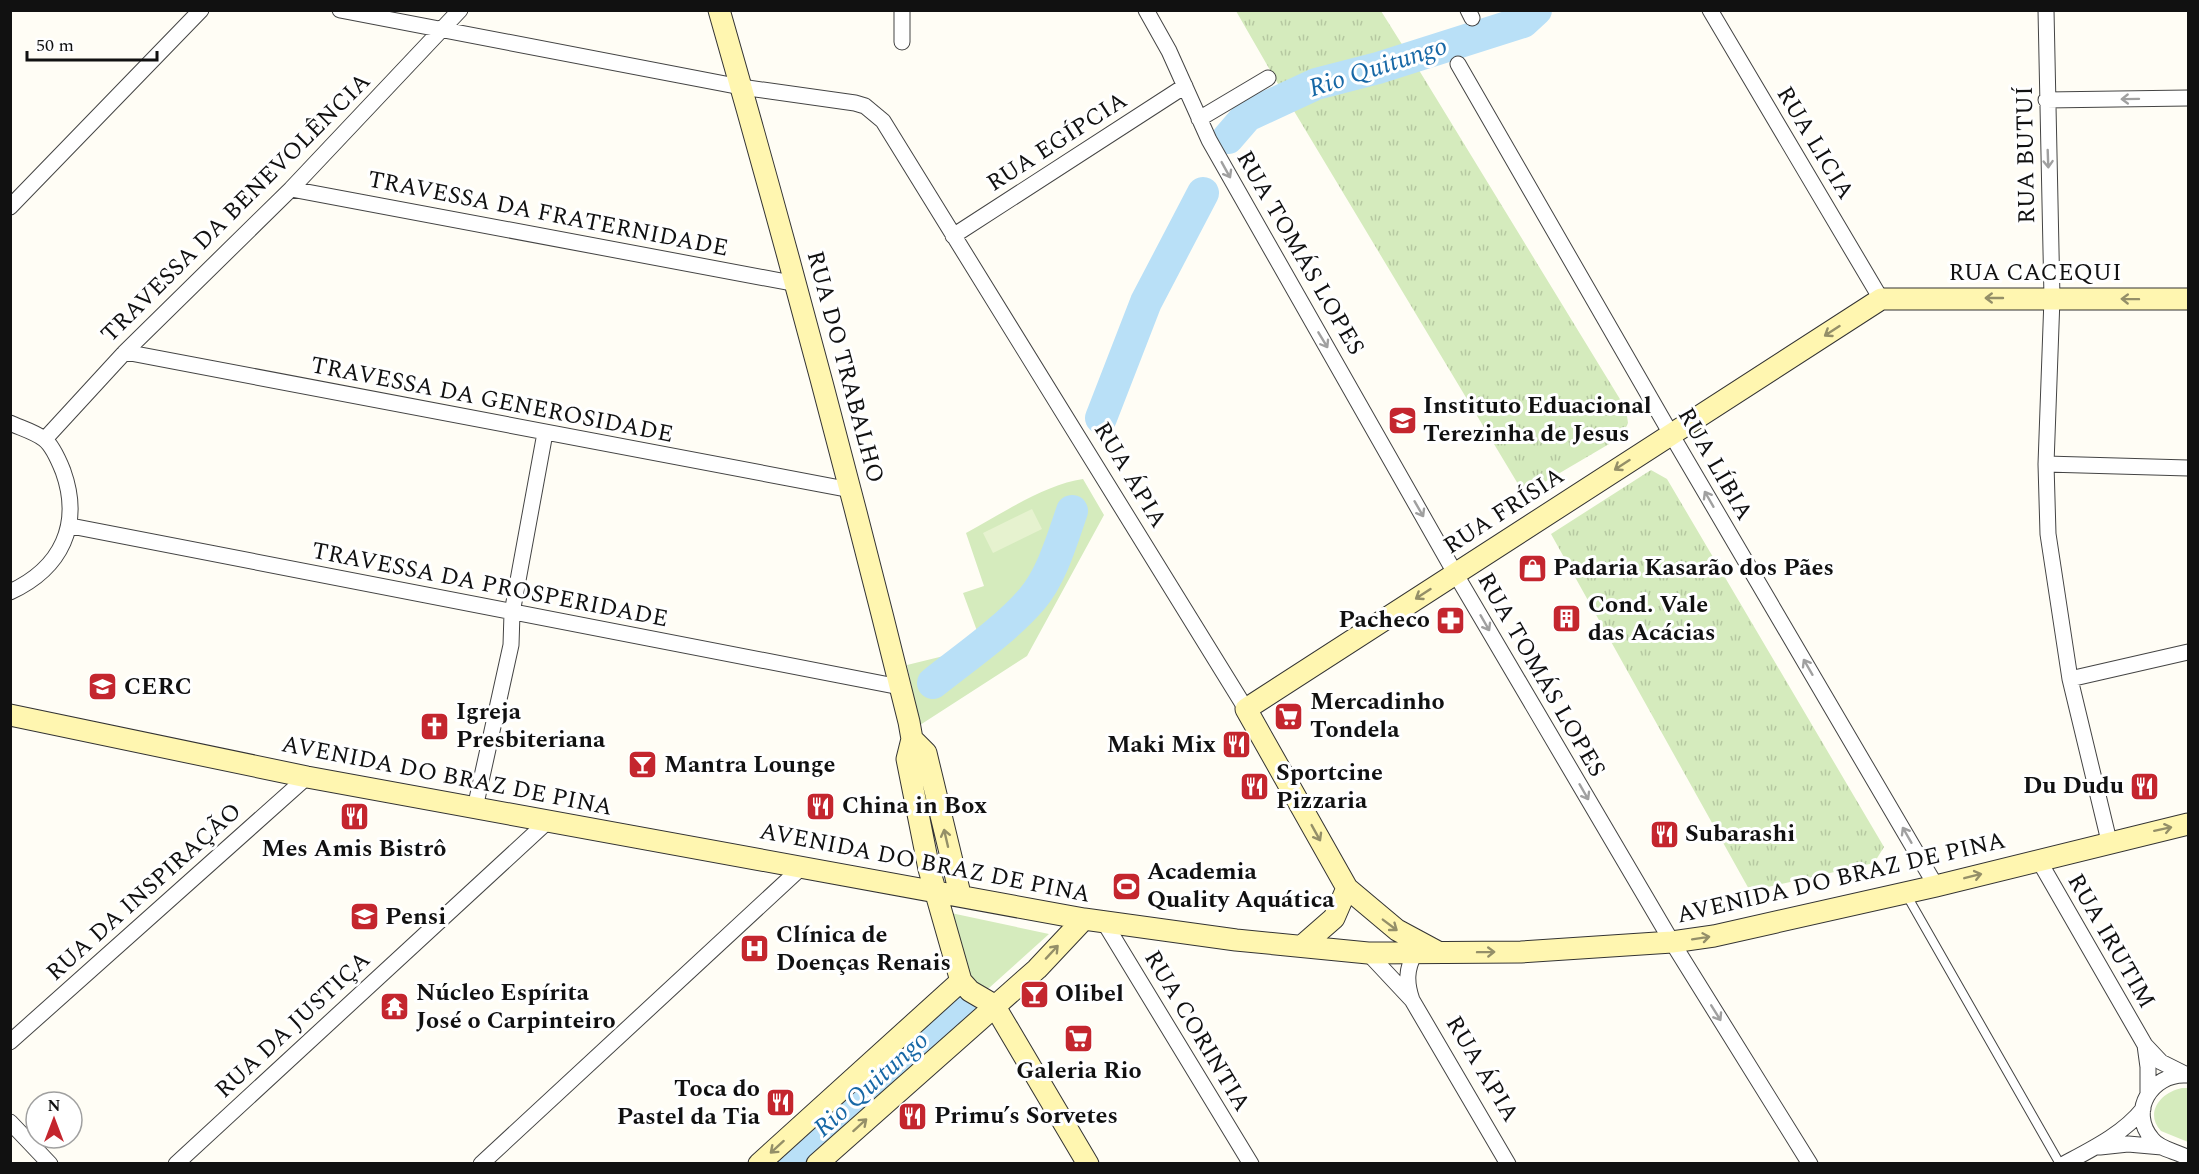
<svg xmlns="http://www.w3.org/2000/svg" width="2199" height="1174" font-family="Spectral,serif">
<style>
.grass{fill:url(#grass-tufts)}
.park{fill:#d5ebbd}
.pitch{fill:#e6f2cf}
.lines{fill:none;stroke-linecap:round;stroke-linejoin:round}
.river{stroke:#b9e0f7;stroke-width:32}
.lane-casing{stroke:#444;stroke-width:10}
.street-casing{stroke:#444;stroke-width:17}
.secondary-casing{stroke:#333;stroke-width:23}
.lane{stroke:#fff;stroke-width:8}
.street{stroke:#fff;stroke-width:15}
.secondary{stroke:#fff6b0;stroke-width:21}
.oneway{stroke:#a0a0a0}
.oneway2{stroke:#948f68}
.labels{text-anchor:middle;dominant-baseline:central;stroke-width:6;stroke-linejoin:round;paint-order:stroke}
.street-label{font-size:24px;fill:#111;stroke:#fff}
.poi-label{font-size:24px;font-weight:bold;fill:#111;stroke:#fff;text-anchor:start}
.water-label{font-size:26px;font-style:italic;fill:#1768a6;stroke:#fff}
</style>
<defs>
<pattern id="grass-tufts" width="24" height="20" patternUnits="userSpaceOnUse" patternTransform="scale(1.5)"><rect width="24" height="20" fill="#d5ebbd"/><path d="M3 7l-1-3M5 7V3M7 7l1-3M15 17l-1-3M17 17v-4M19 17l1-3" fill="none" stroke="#b6c8a1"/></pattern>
</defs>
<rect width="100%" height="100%" fill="#fffdf5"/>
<path class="grass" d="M1236 11H1381L1403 46 1321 69 1281 89Z
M1414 62 1626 409 1628 423 1621 437 1524 494 1291 106Z
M1651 470 1667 479 1884 847 1874 863 1750 891 1551 534Z"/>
<path class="park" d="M1083 479 1104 515 1027 656 920 725 907 665 964 651 980 639 963 593 984 586 966 533C1000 515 1045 484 1083 479Z
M951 913 1049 934 989 988H981L963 966V947Z
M2182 1088H2188V1142L2161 1131C2144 1113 2161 1092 2182 1088Z"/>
<path class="pitch" d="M1032 509 1042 529 993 553 983 533Z"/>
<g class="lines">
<path class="river" d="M1228 138 1247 116 1316 84 1378 68 1523 22 1536 10
M1101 418 1146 302 1203 193
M933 683C967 656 1004 631 1032 599 1052 575 1062 540 1072 511
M782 1164 960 1004"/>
<defs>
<path id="lane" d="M1906 894 2060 1164"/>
<path id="street" d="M340 10 741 87 855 103 865 106 883 121 1246 709
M1146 10 1169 51 1209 140 1455 573 1672 942 1810 1164
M1468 10 1472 18
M1710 10 1881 299
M2046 10 2052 298 2046 464 2048 534 2070 679 2109 841
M902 42V10
M1458 64 1671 434 1936 886
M2046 100 2188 98
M1199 119 1268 78
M291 189 797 284
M10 207 201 10
M953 236 1185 86
M125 352 851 490
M10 423C21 428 35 432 44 439 52 445 59 461 63 471 82 524 62 568 10 592
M45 439 125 352 291 189 460 10
M2046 464 2188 468
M71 526 900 687
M2070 679 2188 652
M475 808 511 645 512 613 545 433
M2038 859 2145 1045 2161 1062 2187 1075
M1104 922 1251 1164
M1368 953 1412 1000 1508 1164
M1412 1000C1406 983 1406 969 1415 953
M10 1042 307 777
M2145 1045 2148 1067V1092
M2185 1075C2152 1074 2128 1111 2152 1139 2160 1150 2177 1151 2188 1158
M10 1122 50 1164
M2100 1147 2128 1144 2162 1147
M176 1164 547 822
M481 1164 803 866
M2064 1164C2092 1149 2123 1134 2143 1109"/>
<path id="secondary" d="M719 10C787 247 850 483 909 722L912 739 907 759 929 869 961 981 970 991 994 1005 1088 1164
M10 715 307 777 1084 919 1236 940 1368 953 1521 952 1672 942 1714 936 1936 886 2188 824
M912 739 926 753 960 894
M1302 946 1334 918 1347 888
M1436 951 1397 930 1347 888 1246 709 1881 299H2188
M759 1164 961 981
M817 1164 1037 969 1084 919"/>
</defs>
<use href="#lane" class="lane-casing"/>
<use href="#street" class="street-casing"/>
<use href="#secondary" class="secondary-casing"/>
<use href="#lane" class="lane"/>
<use href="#street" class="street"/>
<use href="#secondary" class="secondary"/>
</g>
<defs><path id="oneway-shaft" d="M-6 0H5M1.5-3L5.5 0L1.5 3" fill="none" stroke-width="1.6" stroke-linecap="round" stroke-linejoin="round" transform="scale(1.5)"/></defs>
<g class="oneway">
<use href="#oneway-shaft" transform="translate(2130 99) rotate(179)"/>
<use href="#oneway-shaft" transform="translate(2048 159) rotate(88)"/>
<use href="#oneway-shaft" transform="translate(1226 170) rotate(61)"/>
<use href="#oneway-shaft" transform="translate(1323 340) rotate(59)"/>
<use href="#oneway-shaft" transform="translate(1709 499) rotate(-120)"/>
<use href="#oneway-shaft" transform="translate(1419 509) rotate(60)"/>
<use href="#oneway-shaft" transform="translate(1485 623) rotate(60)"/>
<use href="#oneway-shaft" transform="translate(1808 667) rotate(-120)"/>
<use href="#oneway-shaft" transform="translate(1584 792) rotate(60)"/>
<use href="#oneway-shaft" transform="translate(1907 835) rotate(-120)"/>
<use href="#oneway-shaft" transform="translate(1716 1013) rotate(58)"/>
</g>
<g class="oneway2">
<use href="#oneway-shaft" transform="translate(1994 298) rotate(180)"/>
<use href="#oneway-shaft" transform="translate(2130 299) rotate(-179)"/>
<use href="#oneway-shaft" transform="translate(1832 331) rotate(147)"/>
<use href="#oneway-shaft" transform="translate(1622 465) rotate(147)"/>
<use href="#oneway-shaft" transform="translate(1423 594) rotate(147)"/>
<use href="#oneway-shaft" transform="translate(2163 829) rotate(-12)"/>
<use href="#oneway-shaft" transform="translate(1316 833) rotate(61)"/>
<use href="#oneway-shaft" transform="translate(946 838) rotate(-103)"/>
<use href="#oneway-shaft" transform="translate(1973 876) rotate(-14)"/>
<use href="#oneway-shaft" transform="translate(1390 925) rotate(37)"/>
<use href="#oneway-shaft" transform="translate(1701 938) rotate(-9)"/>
<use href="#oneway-shaft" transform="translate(1052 952) rotate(-47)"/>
<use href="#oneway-shaft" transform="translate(1486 952) rotate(-1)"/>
<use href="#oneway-shaft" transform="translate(860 1125) rotate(-42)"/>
<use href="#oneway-shaft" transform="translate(777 1147) rotate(138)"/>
</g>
<defs>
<symbol id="school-square" viewBox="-11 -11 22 22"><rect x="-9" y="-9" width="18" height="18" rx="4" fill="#c4262e" stroke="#fff"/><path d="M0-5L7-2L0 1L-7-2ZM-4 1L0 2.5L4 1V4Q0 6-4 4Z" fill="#fff"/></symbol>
<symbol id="shop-square" viewBox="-11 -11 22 22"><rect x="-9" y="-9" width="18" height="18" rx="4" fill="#c4262e" stroke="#fff"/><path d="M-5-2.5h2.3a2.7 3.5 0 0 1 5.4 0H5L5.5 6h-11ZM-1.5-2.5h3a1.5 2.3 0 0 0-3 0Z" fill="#fff"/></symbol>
<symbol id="building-square" viewBox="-11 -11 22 22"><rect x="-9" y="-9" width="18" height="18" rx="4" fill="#c4262e" stroke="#fff"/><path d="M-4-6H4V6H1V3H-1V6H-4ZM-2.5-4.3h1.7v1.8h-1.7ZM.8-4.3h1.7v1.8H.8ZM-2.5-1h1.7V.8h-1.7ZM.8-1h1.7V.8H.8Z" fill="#fff"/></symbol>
<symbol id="pharmacy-square" viewBox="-11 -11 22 22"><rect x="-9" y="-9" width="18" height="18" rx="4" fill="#c4262e" stroke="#fff"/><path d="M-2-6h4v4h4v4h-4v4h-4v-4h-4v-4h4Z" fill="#fff"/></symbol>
<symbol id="supermarket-square" viewBox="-11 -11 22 22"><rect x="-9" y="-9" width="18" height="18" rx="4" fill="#c4262e" stroke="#fff"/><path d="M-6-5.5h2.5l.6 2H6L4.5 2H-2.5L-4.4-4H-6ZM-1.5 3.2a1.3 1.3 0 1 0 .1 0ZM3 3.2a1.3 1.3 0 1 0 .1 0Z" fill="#fff"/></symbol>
<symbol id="church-square" viewBox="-11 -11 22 22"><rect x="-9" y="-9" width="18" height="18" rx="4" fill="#c4262e" stroke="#fff"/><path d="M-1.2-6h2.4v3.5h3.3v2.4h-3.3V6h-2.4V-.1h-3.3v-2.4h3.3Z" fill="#fff"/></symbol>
<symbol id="restaurant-square" viewBox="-11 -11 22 22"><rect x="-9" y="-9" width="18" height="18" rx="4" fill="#c4262e" stroke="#fff"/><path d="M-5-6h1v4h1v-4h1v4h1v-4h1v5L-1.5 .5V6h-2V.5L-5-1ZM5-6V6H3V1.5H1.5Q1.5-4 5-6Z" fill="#fff"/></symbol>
<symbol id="bar-square" viewBox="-11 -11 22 22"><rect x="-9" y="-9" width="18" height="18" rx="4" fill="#c4262e" stroke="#fff"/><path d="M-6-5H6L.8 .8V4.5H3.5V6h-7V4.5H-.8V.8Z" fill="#fff"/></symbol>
<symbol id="stadium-square" viewBox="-11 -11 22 22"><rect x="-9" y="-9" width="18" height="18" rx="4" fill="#c4262e" stroke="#fff"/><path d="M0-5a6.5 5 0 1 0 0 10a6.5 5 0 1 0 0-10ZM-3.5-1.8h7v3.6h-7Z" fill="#fff"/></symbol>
<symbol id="hospital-square" viewBox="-11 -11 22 22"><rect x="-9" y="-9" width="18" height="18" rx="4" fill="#c4262e" stroke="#fff"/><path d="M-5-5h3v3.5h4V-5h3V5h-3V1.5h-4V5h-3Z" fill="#fff"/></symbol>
<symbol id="temple-square" viewBox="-11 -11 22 22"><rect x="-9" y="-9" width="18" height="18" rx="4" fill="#c4262e" stroke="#fff"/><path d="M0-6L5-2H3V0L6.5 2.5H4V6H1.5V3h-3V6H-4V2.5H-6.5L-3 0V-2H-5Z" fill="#fff"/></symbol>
</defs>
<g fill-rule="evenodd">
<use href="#school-square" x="1386" y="404" width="33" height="33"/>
<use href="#shop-square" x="1516" y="552" width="33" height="33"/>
<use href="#building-square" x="1550" y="602" width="33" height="33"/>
<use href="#pharmacy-square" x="1434" y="604" width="33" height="33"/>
<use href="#school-square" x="86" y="670" width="33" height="33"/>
<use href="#supermarket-square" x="1272" y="700" width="33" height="33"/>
<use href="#church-square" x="418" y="710" width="33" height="33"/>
<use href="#restaurant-square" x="1220" y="728" width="33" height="33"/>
<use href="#bar-square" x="626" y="748" width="33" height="33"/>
<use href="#restaurant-square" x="2128" y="770" width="33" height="33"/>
<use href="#restaurant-square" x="1238" y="770" width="33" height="33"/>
<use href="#restaurant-square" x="804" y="790" width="33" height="33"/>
<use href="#restaurant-square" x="338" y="800" width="33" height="33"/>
<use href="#restaurant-square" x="1648" y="818" width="33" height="33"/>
<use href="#stadium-square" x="1110" y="870" width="33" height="33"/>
<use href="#school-square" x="348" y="900" width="33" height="33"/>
<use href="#hospital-square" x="738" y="932" width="33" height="33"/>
<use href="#bar-square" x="1018" y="978" width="33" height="33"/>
<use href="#temple-square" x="378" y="990" width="33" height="33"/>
<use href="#supermarket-square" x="1062" y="1022" width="33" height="33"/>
<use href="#restaurant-square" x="764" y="1086" width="33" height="33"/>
<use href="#restaurant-square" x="896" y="1100" width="33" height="33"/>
</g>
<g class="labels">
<g class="street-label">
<text transform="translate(1057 142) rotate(-33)">RUA EGÍPCIA</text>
<text transform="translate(1815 143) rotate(59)">RUA LICIA</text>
<text transform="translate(2026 155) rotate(-91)">RUA BUTUÍ</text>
<text transform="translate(236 208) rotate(-45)">TRAVESSA DA BENEVOLÊNCIA</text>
<text transform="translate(548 214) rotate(11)">TRAVESSA DA FRATERNIDADE</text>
<text transform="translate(1300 253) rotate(60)">RUA TOMÁS LOPES</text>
<text x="2035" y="273">RUA CACEQUI</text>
<text transform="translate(845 367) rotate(75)">RUA DO TRABALHO</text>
<text transform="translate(492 400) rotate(11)">TRAVESSA DA GENEROSIDADE</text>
<text transform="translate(1715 464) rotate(60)">RUA LÍBIA</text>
<text transform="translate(1130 475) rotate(59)">RUA ÁPIA</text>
<text transform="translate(1504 511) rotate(-33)">RUA FRÍSIA</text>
<text transform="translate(490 585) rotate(11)">TRAVESSA DA PROSPERIDADE</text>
<text transform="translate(1541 675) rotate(60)">RUA TOMÁS LOPES</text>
<text transform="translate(447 776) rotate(11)">AVENIDA DO BRAZ DE PINA</text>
<text transform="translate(925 863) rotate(11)">AVENIDA DO BRAZ DE PINA</text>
<text transform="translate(1841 878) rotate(-13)">AVENIDA DO BRAZ DE PINA</text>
<text transform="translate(144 892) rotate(-42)">RUA DA INSPIRAÇÃO</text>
<text transform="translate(2111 941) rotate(60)">RUA IRUTIM</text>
<text transform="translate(293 1025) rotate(-43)">RUA DA JUSTIÇA</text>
<text transform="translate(1197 1031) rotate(59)">RUA CORINTIA</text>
<text transform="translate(1482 1069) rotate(59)">RUA ÁPIA</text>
</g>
<g class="poi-label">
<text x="1423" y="406">Instituto Eduacional<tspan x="1423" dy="28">Terezinha de Jesus</tspan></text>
<text x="1553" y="568">Padaria Kasarão dos Pães</text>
<text x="1588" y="605">Cond. Vale<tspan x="1588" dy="28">das Acácias</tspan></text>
<text x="1430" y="620" text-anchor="end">Pacheco</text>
<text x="124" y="687">CERC</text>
<text x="1310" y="702">Mercadinho<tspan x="1310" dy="28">Tondela</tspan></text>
<text x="456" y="712">Igreja<tspan x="456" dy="28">Presbiteriana</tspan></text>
<text x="1216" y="745" text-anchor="end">Maki Mix</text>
<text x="664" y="765">Mantra Lounge</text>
<text x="1276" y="773">Sportcine<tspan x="1276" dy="28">Pizzaria</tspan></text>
<text x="2124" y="786" text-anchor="end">Du Dudu</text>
<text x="842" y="806">China in Box</text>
<text x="1685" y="834">Subarashi</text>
<text x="354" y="849" text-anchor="middle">Mes Amis Bistrô</text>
<text x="1147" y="872">Academia<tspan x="1147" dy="28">Quality Aquática</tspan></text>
<text x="385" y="917">Pensi</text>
<text x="776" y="935">Clínica de<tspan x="776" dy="28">Doenças Renais</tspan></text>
<text x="416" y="993">Núcleo Espírita<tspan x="416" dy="28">José o Carpinteiro</tspan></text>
<text x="1055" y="994">Olibel</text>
<text x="1079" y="1071" text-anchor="middle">Galeria Rio</text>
<text x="760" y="1089" text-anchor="end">Toca do<tspan x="760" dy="28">Pastel da Tia</tspan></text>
<text x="934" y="1116">Primu’s Sorvetes</text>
</g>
<g class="water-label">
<text transform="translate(1378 67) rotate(-18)">Rio Quitungo</text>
<text transform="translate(871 1084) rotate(-42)">Rio Quitungo</text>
</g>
</g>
<rect width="2199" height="1174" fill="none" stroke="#111111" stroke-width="24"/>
<g transform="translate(54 1120)"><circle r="28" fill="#ffffff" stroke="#a0a0a0" stroke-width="1.5"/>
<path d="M0-4.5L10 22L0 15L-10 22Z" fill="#c4262e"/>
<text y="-9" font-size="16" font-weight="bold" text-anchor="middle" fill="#111111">N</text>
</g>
<path d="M27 51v9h130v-9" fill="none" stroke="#111111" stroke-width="3"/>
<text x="36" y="51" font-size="18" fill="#111111" stroke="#ffffff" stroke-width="4.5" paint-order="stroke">50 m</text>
</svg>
